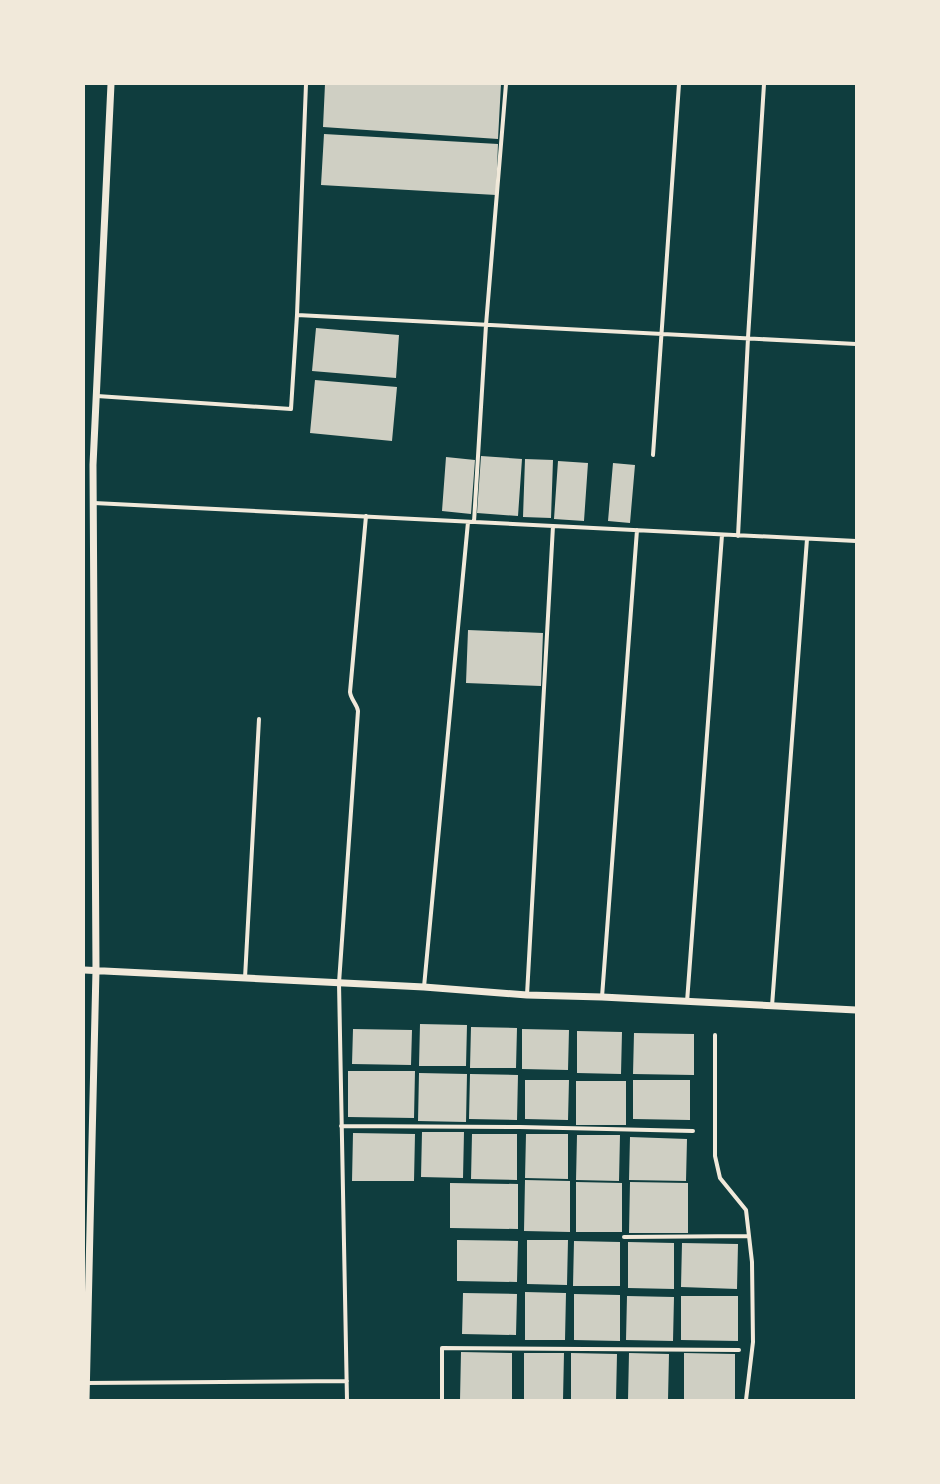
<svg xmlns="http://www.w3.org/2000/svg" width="940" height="1484" font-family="Inter,sans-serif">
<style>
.building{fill:#cfcfc3}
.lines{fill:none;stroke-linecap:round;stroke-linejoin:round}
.minor{stroke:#f1e9da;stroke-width:4}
.tertiary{stroke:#f1e9da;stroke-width:7}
</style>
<rect width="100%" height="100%" fill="#0f3d3e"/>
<path class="building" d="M325 84H501L498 139 323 127Z
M324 134 498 144 496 195 321 185Z
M316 328 399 335 396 378 312 371Z
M315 380 397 387 392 441 310 433Z
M481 456 522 459 518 516 477 513Z
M446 457 475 460 471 514 442 511Z
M525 459 553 460 551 518 523 517Z
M558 461 588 463 584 521 554 519Z
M613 463 635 465 630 523 608 521Z
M468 630 543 633 541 686 466 683Z
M420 1024 467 1025 466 1066H419Z
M471 1027 517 1028 516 1068H470Z
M353 1029 412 1030 411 1065 352 1064Z
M522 1029 569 1030 568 1070 522 1069Z
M577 1031 622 1032 621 1074 577 1073Z
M634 1033 694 1034V1075L633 1074Z
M348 1071H415L414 1118 348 1117Z
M419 1073 467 1074 466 1122 418 1121Z
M470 1074 518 1075 517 1120 469 1119Z
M525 1080H569L568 1120 525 1119Z
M633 1080H690V1120L633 1119Z
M576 1081H626V1125H576Z
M422 1132H464L463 1178 421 1177Z
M353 1133 415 1134 414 1181H352Z
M472 1134H517V1180L471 1179Z
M526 1134H568V1179L525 1178Z
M577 1135H620L619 1181 576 1180Z
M630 1137 687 1139 686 1181 629 1180Z
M525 1180 570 1181V1232L524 1231Z
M576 1182 622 1183V1232H576Z
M630 1182 688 1183V1233H629Z
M450 1183 518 1184V1229L450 1228Z
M457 1240 518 1241 517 1282 457 1281Z
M527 1240H568L567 1285 527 1284Z
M574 1241 620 1242V1286H573Z
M628 1242 674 1243V1289L628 1288Z
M682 1243 738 1244 737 1289 681 1287Z
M525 1292 566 1293 565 1340H525Z
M463 1293 517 1294 516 1335 462 1334Z
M574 1294 620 1295V1341L574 1340Z
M627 1296 674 1297 673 1341 626 1340Z
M681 1296H738V1341L681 1340Z
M461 1352 512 1353V1400H460Z
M524 1353H564L563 1400H524Z
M571 1353 617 1354 616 1400H571Z
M629 1353 669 1354 668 1400H628Z
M684 1353 735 1354V1400H684Z"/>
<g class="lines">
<path class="minor" d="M297 315 856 344
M97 396 291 409 297 315 306 84
M653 455 679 84
M94 503 856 541
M474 522 486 325 506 84
M738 536 748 338 764 84
M245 978 259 719
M424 987 468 522
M527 995 553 526
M602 997 637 530
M687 1002 722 535
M772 1006 807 539
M715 1035V1156L720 1178 746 1210 752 1262 753 1342 746 1400
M341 1126 520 1127 693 1131
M624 1237 749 1236
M86 1383 347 1381
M347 1400 339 983 358 711C357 704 351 700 350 692L366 516
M442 1400V1348L739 1350"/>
<path class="tertiary" d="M84 970 424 987 527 995 602 997 856 1010
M86 1400 96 970 93 465 111 84"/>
</g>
<rect width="940" height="1484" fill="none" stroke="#f1e9da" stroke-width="170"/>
</svg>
